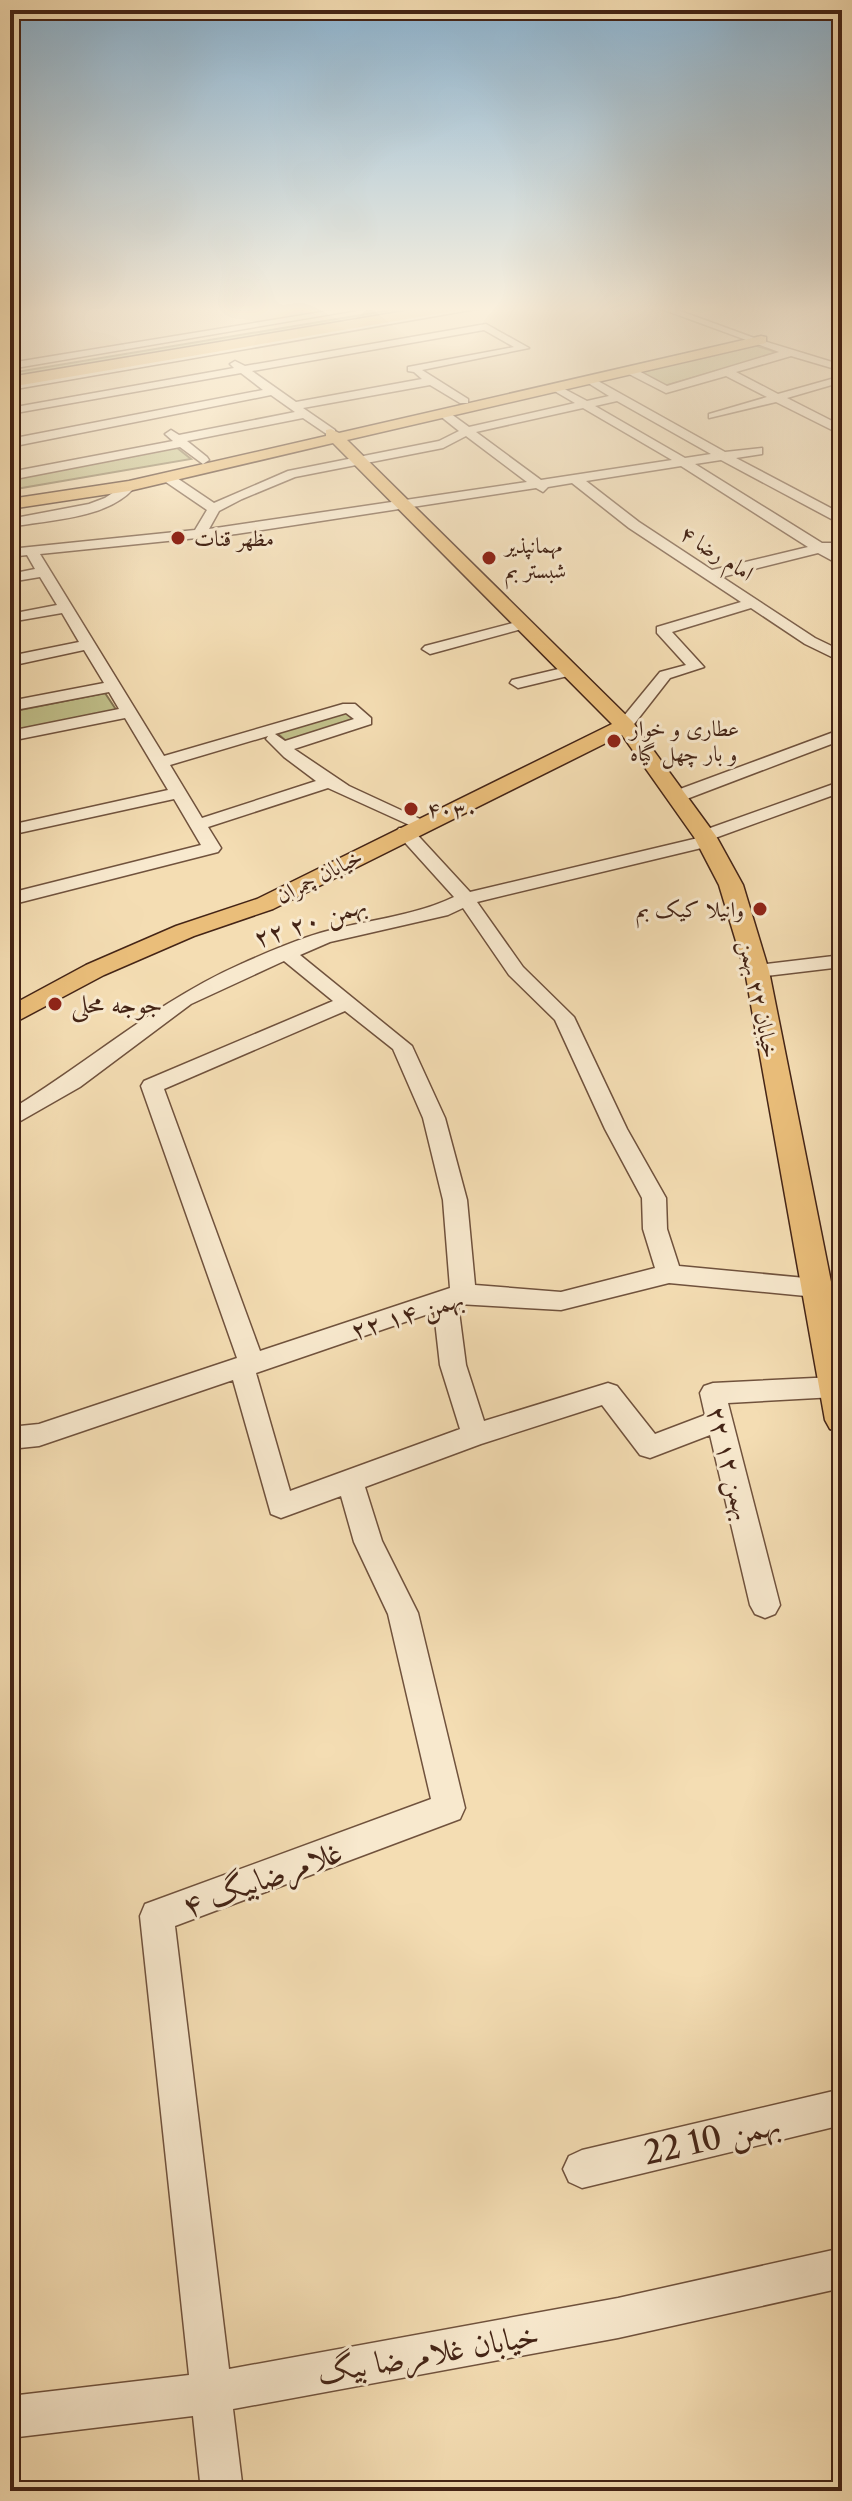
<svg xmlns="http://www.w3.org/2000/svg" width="852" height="2501" font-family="'Libre Caslon Text',Amiri,serif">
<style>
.green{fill:#c0bf89;stroke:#827250;stroke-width:2}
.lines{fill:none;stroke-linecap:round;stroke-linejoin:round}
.minor-casing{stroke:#70523d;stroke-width:3}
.major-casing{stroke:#442416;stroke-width:3}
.highway-casing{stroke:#442416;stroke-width:3}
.minor{fill:#f8e9ce;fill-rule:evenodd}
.major{fill:#eabe7a;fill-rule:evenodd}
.highway{fill:#eabe7a;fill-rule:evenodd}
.poi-dot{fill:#8f2418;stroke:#f8e9ce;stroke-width:3}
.labels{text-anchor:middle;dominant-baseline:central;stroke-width:6;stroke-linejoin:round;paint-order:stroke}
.far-poi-label{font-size:22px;fill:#442416;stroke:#f8e9ce;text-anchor:start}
.far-street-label{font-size:22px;fill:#442416;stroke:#f8e9ce}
.street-label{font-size:26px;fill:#442416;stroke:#f8e9ce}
.poi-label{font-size:26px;fill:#442416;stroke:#f8e9ce;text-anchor:start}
.near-street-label{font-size:32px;fill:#442416;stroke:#f8e9ce}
</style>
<rect width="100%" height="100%" fill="#f4ddb3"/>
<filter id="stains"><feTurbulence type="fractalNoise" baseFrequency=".0025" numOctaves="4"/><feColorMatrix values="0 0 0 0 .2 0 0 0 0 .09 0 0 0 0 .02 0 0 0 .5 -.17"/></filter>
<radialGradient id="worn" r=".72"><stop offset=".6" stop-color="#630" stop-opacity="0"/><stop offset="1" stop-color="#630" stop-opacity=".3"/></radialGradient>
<path class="green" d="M403 308H436L10 379V373Z
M754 345 779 353 664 386 637 372Z
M176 447 191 459 10 490V479Z
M105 693 117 711 10 733V712Z
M347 710 360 719 287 742 276 732Z"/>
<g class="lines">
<defs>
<path id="minor" d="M346 308H367L10 369V363Z
M461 308H482L10 390V384Z
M659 308H672L757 339 842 365V371L791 356 736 372 778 394 842 376V382L787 398 842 426V435L776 402 709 418V414L767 397 726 376 666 393 625 372V368H633L667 386 779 352Z
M486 324 529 348 422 370 468 399V403H460L430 385 303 408 335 430V436L331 437 303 418 187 441 207 457 209 460 203 464 180 447 10 480V472L173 441 165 434 171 430 179 435 295 412 271 395 10 447V439L263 390 241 373 10 414V408L234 368 230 364 235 361 245 366ZM484 330 514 347 408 367V371L414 372 422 379 296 402 252 371Z
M589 376 725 452 762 448V454L736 458 842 514V523L837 522 721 460 695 464 822 543H833L835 546 831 549 842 556V566L818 553 722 577 815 638 842 651V662L805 644 751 608 672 632 704 667 670 678 631 728H619V722L660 672 686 665 657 633V627L741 602 629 528 572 483 548 487 543 492 536 488 236 534 40 554 164 756 343 704H355L371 718V724L294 749 349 786 431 824 428 828H416L328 788 208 827 221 848 218 852 10 905V893L201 845 174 799 10 835V825L168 790 125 718 10 741V731L119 709 109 692 10 711V701L104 683 84 650 10 666V656L79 642 62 613 10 622V614L57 605 40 577 10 582V574L35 569 27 555 10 557V549L195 530 207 510 163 480V474H171L214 503 288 471 439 441 459 431 439 415V411H447L469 427 575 403 551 389 549 387 555 384 587 401 609 396 585 381 583 379ZM617 401 711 454 685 458 595 406ZM583 408 672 460 541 480 476 432ZM466 436 527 482 209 529 219 511 242 499 295 477 443 448ZM681 466 808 547 712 570 639 522 586 481ZM346 713 354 719 285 741 275 734ZM268 736 266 739 284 757 316 781 202 818 170 765Z
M129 482 133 483V489C106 519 48 520 10 527V519L89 504 105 498Z
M524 620 529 621V627L430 654 422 649 425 646Z
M571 666 576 668V674L518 688 510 683 512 680Z
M842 729V740L684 800 678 801 669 796 672 792Z
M842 781V792L715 838 714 845 477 902 523 967 574 1017 627 1129 666 1198 667 1229 679 1266 816 1279 825 1282 828 1288 825 1294 816 1297 669 1283 561 1310 458 1304 466 1365 484 1421 608 1383 617 1386 655 1434 705 1415 700 1393 704 1386 713 1383 835 1377 842 1379V1395L835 1397 728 1403 780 1605 775 1614 765 1618 755 1614 750 1605 710 1435 650 1458 640 1455 602 1405 481 1444 365 1487 382 1541 418 1613 465 1808 460 1819 175 1926 229 2369 618 2298 842 2248V2288L618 2338 233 2409 243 2491H201L193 2416 10 2438V2396L189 2375 140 1916 145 1904 431 1799 388 1614 354 1542 341 1496 281 1518 271 1514 233 1380 39 1446 10 1449V1427L39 1424 237 1358 141 1086 144 1081 333 1001 284 961 191 1004 80 1087 10 1127V1110C88 1063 157 1001 241 964 266 953 293 941 320 933 364 920 412 917 454 897L399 836 396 832 399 828H411L470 892 698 838 699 832ZM463 908 509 975 555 1020 605 1129 642 1198 643 1229 655 1268 561 1292 475 1285 467 1200 445 1118 412 1046 300 955 330 942 448 915ZM345 1011 393 1049 423 1118 443 1200 450 1288 260 1351 164 1089ZM434 1312 440 1365 460 1429 290 1491 256 1373Z
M842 955V967L757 977 747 971 757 965Z
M842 2089V2125L582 2188 569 2182 563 2169 569 2156 582 2150Z"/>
<path id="major" d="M761 336 766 337V343L347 440 632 721 716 836 743 885 769 971 842 1337V1433L830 1429 825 1420 745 971 719 885 694 837 622 735 273 909 194 936 104 975 10 1025V1006L86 965 176 926 257 899 612 724 333 443 129 491 10 509V499L129 481 326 436V430L331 429 339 433Z"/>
<path id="highway" d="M423 308H455L448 312 10 387V377Z"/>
</defs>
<use href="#minor" class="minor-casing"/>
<use href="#major" class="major-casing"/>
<use href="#highway" class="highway-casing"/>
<use href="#minor" class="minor"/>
<use href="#major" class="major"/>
<use href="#highway" class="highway"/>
</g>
<linearGradient id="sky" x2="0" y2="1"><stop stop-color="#8cb6d5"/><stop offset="0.47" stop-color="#faf0dd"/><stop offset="1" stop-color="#faf0dd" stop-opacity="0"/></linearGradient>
<rect width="852" height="658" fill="url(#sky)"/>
<g class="poi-dot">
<circle cx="178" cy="538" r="8"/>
<circle cx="489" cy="558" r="8"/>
<circle cx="614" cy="741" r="8"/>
<circle cx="411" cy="809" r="8"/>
<circle cx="760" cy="909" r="8"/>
<circle cx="55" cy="1004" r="8"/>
</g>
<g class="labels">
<g class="far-poi-label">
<text x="194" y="538">مظهر قنات</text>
<text x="505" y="545">مهمانپذیر<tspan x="505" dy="25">شبستر بم</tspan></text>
<text x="630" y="728">عطاری و خوار<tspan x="630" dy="25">و بار چهل گیاه</tspan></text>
<text x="427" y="809">۴۰۳۰</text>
<text x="744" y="909" text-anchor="end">وانیلا کیک بم</text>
</g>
<g class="far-street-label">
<text transform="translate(717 553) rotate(33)">امام رضا ۴</text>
<text transform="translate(319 876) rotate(-27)">خیابان چمران</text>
<text transform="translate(759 999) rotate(78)">خیابان ۲۲ بهمن</text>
</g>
<g class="street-label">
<text transform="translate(310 921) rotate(-18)">۲۲ بهمن ۲۰</text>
<text transform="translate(407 1314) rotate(-17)">۲۲ بهمن ۱۴</text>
<text transform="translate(730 1463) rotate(76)">۲۲ بهمن ۱۲</text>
</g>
<g class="poi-label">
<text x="71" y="1004">جوجه محلی</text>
</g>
<g class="near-street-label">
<text transform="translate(262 1878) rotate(-20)">غلامرضابیگ ۴</text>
<text transform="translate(712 2138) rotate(-13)">22 بهمن 10</text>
<text transform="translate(428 2353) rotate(-10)">خیابان غلامرضا بیگ</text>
</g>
</g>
<rect width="852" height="2501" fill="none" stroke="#f4ddb3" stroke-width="40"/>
<rect x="12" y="12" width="828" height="2477" fill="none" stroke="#442416" stroke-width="4"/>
<rect x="20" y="20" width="812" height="2461" fill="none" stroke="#442416" stroke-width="2"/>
<rect width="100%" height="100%" filter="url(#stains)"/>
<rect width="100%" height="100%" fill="url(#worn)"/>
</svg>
